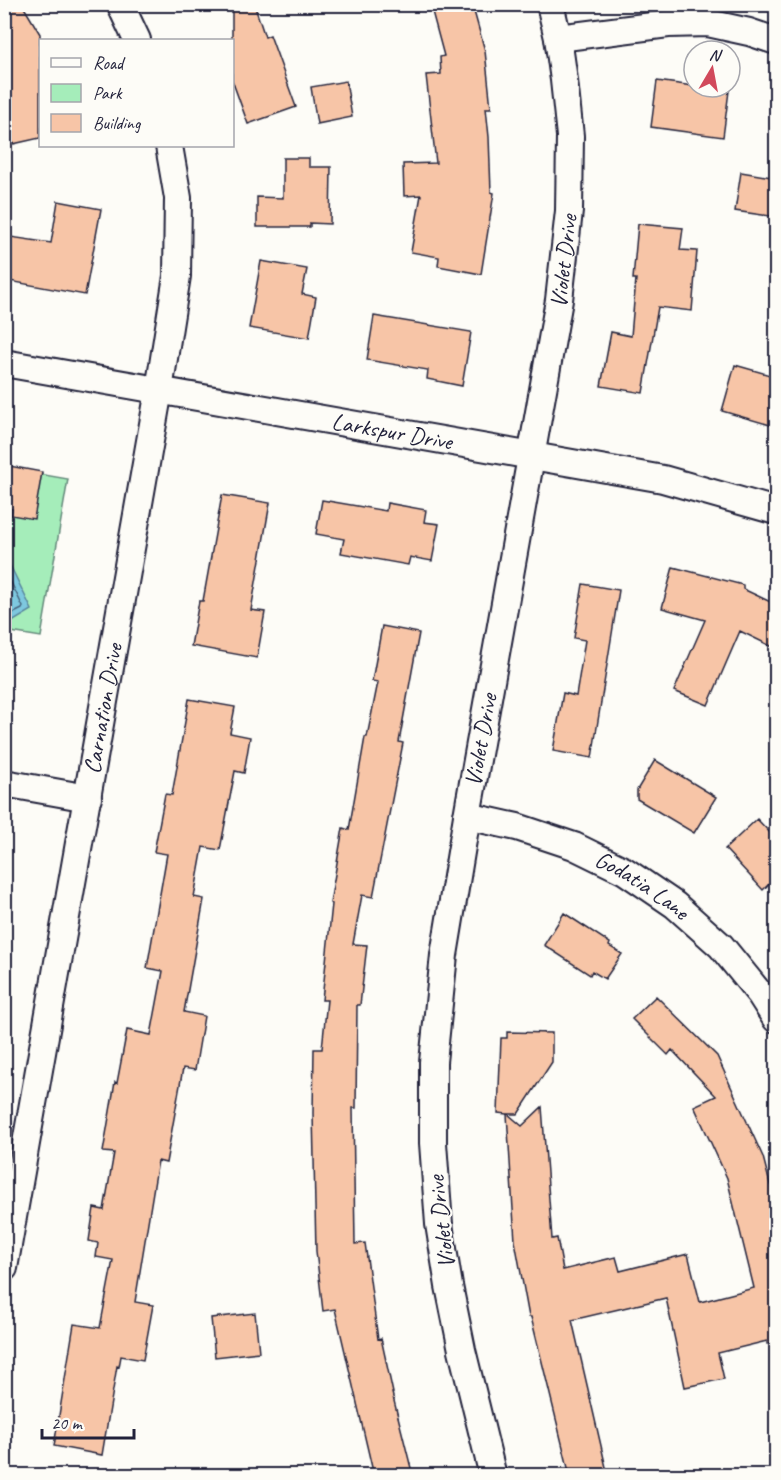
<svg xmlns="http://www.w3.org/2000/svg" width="781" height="1480" font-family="Caveat,sans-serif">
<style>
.green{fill:#a5edba;stroke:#64887a;stroke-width:1.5}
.water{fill:#7ec8df;stroke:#59869d;stroke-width:1.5}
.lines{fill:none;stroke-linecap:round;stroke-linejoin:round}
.shore{stroke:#47647d;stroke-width:1.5}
.building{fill:#f7c5a7;stroke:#22223b;stroke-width:1.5}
.street-casing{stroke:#22223b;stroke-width:30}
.street{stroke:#fdfcf7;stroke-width:26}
.labels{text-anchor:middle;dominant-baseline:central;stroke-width:4.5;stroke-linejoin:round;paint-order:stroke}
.street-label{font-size:24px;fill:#22223b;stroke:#fdfcf7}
</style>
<rect width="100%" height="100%" fill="#fdfcf7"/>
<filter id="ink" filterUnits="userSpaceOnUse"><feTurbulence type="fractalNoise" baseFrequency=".0167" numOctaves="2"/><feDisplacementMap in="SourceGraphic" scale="12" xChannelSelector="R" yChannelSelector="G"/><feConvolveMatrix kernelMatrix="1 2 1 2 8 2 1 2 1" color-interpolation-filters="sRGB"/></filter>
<g filter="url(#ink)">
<path class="green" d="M4 468 68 479 41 637 5 631Z"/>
<path class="water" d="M5 555 32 610 12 622 5 614Z"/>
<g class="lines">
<path class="shore" d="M4 568 23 607 22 609 14 613 4 610"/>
</g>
<path class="building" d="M4 4H22L40 34V138L13 144 4 106Z
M232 4H254L265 37 270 35 296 107 248 124 232 80Z
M430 4H472L485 51 491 108H486L489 137 491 192 494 193 481 274 438 266 439 257 411 252 421 195 404 196 403 164 436 163 426 75 441 74 440 57 444 56Z
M346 81 352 117 317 124 311 87Z
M657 81 729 91 723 137 651 127Z
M283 158H309V167H331L330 224 310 223V227H257V197L283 198Z
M741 172 777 178V217L735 211Z
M58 201 101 209 85 295 4 280V236L51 243Z
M638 224 683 228 680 250 697 251 692 311 658 307 643 393 601 386 611 332 631 336 636 279H633Z
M261 261 307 269 302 294 316 297 309 338 249 328Z
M374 316 471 332 462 386 427 379 428 370 367 360Z
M735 365 777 377V427L722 411Z
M4 465 42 472 34 519 11 515 12 509 4 507Z
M222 495 270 503 251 610 265 612 257 658 191 646 199 601H203Z
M322 500 386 511 387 503 426 510 424 522 439 524 432 561 410 557 408 565 341 553 344 539 316 534Z
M673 567 743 585V589L777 605V649L740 631 708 705 674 691 705 620 662 608Z
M583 584 619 590 592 758 553 751 563 693 576 696 585 640 574 638Z
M382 626 419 633 399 742 403 743 373 897 362 895 353 944 367 945 360 1005H357L356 1108H353L355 1244 365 1243 378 1339 381 1338 393 1393H392L413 1476H374L335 1309 323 1311 316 1251 313 1113 314 1049H322L327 1000H322L332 904 330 903 343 828 349 830 365 737H367L378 682 372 681Z
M189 699 235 707 230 733 250 737 244 773 235 771 220 850 203 847 194 897 204 899 184 1012 204 1016 195 1070 183 1068 166 1163 158 1161 135 1302 153 1305 143 1360 121 1356 119 1367 117 1366 102 1455 54 1446 74 1324 100 1328 113 1260 96 1257 98 1243 89 1241 94 1208 104 1210 114 1153 103 1152 115 1082 117 1083 127 1030 151 1035 163 971 147 968 167 854 154 852 165 794 172 795Z
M655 760 716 797 694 833 637 799V790Z
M757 819 777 840V876L763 890 725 849Z
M564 913 610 943 609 946 622 954 605 979 592 971 590 975 544 945Z
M656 996 717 1056 763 1157 777 1211V1343L767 1344V1341L718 1353 724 1379 685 1387 666 1298 572 1320 608 1476H570L531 1317H529L515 1241 507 1114 498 1113 501 1038H507V1032L552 1033V1062L518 1114H508L522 1126 542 1107 552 1239 557 1238 563 1270 616 1257 620 1271 688 1254 700 1302 754 1288 727 1178 694 1106 716 1096 672 1050 668 1055 632 1019Z
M255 1313 259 1352 215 1357 211 1318Z"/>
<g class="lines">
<defs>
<g id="street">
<path d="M120 4 137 40"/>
<path d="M558 38 668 24 708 23 749 32 776 41"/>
<path id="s1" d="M4 363 663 479 776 511"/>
<path d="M4 783 88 798"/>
<path id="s2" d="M467 816 517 827 574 846 625 871 675 905 721 946 760 994 776 1019"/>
<path id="s3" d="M4 1268 159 390 177 276 178 198 169 146"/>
<path id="s4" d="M493 1476 462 1350 449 1286 439 1224 433 1143V1062L444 955 467 816 559 300 569 211 570 136 564 80 558 38 550 4"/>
</g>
</defs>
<use href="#street" class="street-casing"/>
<use href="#street" class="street"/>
</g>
</g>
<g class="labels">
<g class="street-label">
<text stroke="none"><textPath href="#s4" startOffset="1232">Violet Drive</textPath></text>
<text stroke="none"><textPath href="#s1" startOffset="394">Larkspur Drive</textPath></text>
<text stroke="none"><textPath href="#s3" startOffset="568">Carnation Drive</textPath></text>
<text stroke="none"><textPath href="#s4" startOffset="746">Violet Drive</textPath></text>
<text stroke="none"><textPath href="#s2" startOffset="190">Godatia Lane</textPath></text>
<text transform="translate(441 1222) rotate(-97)">Violet Drive</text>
</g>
</g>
<rect width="781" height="1480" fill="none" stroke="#fdfcf7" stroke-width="24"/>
<rect x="12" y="12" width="757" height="1456" fill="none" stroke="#22223b" stroke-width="2" filter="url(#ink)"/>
<rect x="39" y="39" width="195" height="108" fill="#fdfcf7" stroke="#a5a5ac" stroke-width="1.5"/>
<rect x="51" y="58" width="30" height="9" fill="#fdfcf7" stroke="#a5a5ac" stroke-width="1.5"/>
<text x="93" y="69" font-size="18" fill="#22223b">Road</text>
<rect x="51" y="84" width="30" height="18" fill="#a5edba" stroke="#a5a5ac" stroke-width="1.5"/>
<text x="93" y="99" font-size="18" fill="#22223b">Park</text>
<rect x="51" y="114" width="30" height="18" fill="#f7c5a7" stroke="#a5a5ac" stroke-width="1.5"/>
<text x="93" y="129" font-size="18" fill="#22223b">Building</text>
<g transform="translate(712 69) rotate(10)"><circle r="28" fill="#fdfcf7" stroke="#a5a5ac" stroke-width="1.5"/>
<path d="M0-4.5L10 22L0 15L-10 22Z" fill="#d1495b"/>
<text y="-9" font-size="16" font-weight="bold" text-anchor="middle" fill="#22223b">N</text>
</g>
<path d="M42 1429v9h92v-9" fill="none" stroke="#22223b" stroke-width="3"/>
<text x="51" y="1429" font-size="18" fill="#22223b" stroke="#fdfcf7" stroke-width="4.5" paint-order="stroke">20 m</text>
</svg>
